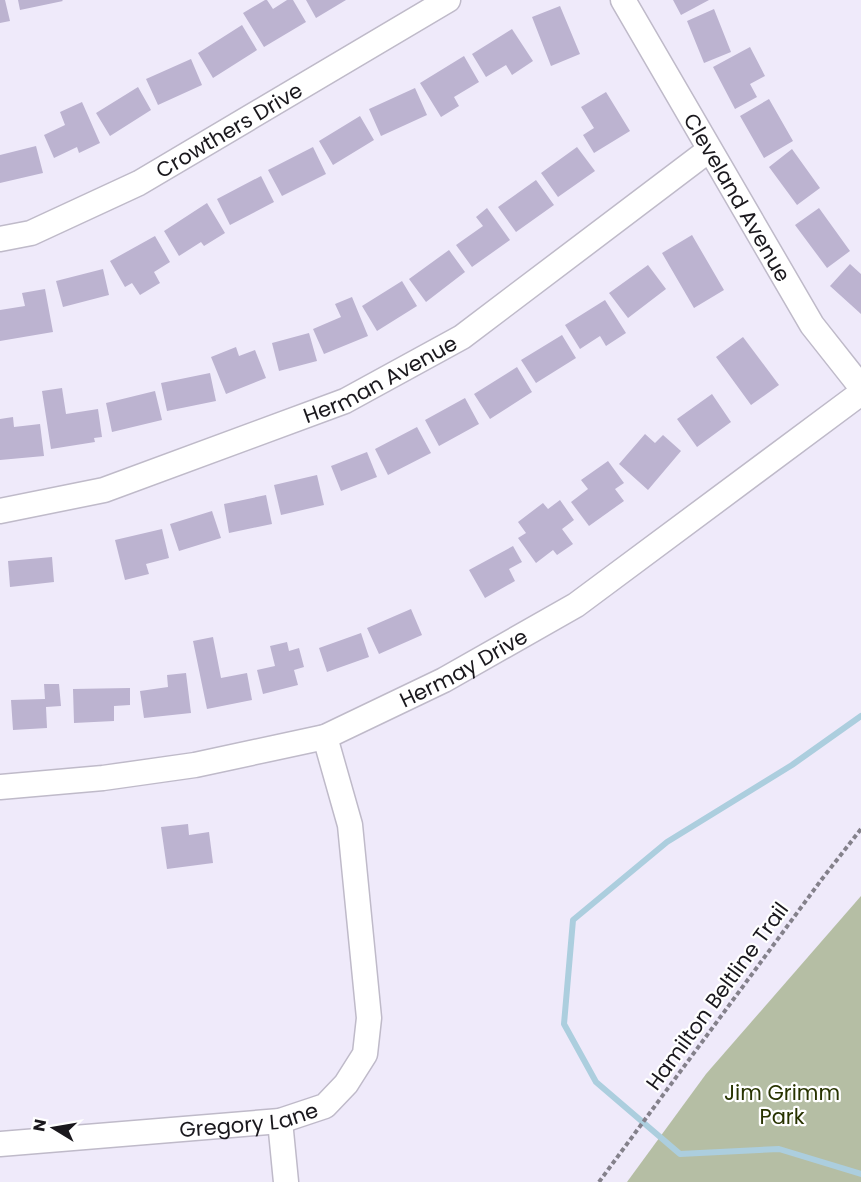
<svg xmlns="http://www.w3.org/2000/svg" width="861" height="1182" font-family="Poppins,sans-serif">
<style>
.green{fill:#b5bea4}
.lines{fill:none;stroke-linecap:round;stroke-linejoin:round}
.stream{stroke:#accede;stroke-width:6}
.building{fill:#bcb3d0}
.street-casing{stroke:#bfbac9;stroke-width:27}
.path{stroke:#84818b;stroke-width:4;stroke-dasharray:4.5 3;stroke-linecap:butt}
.street{stroke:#fff;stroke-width:24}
.labels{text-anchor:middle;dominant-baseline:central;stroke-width:4.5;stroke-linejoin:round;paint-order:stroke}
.street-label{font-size:21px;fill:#1a181d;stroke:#fff}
.park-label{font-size:21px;fill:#283300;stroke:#fff}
</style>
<rect width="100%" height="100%" fill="#efeafa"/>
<path class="green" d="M861 896V1182H627L706 1074Z"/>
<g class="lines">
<path class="stream" d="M861 716 792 765 667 842 573 920 564 1024 596 1082 680 1154 779 1149 861 1174"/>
</g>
<path class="building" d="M0 0H5L10 21 0 23Z
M18 0H62L63 1 20 10Z
M265 0H267L273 9 287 0H293L306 22 264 47 243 13Z
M306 0H346L316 18Z
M673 0H709L681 15Z
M560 6 580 54 551 66 532 17Z
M714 9 731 52 704 63 687 21Z
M242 25 257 50 213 78 198 53Z
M512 29 533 61 512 75 506 65 486 77 472 54Z
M750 47 765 76 750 84 757 97 735 109 713 67Z
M464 56 479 82 454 97 459 106 441 117 420 83Z
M191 59 202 85 158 105 146 79Z
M138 87 151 110 110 136 96 113Z
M415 88 427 115 381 136 369 109Z
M606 92 630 131 594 153 583 135 594 128 581 107Z
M769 99 793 141 764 158 740 116Z
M82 102 100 143 79 153 77 147 54 158 44 135 65 125 60 112Z
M360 116 374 140 333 165 319 141Z
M36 146 43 173 0 183V155Z
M313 147 326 174 282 196 268 170Z
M577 147 595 171 558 197 541 173Z
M792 149 820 188 797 205 769 167Z
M261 176 274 202 230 225 217 199Z
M536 180 554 205 516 232 498 207Z
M207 203 225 233 204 246 201 242 179 256 164 231Z
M487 208 510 240 472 267 456 245 483 226 476 217Z
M819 208 850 251 827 268 795 225Z
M692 235 724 290 694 308 662 253Z
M155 236 170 262 154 272 160 283 140 295 132 283 125 287 110 261Z
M449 250 465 272 426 302 409 279Z
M850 264 861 274V314L830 286Z
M648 265 666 289 628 318 609 293Z
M103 269 109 295 63 307 56 281Z
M402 281 417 306 377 331 362 306Z
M45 289 53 332 0 341V310L25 306 22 293Z
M352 297 368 336 324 354 313 329 341 317 335 304Z
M605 300 626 333 606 346 600 336 580 349 565 325Z
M309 333 317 361 279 371 272 343Z
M562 335 576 358 536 383 521 360Z
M743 337 779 385 751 405 716 357Z
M236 347 239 356 255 350 266 378 226 394 211 357Z
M517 367 532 392 490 419 474 394Z
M210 373 216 401 167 411 161 383Z
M62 388 66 414 98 409 102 437 94 438 95 442 51 449 42 391Z
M155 391 162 420 112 432 106 403Z
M712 394 731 422 697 447 677 419Z
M465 398 479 424 439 446 425 420Z
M13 417 14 427 40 424 44 456 0 460V419Z
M417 427 431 453 388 475 375 449Z
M645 434 655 443 663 435 681 451 648 490 619 464Z
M367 452 377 477 341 491 331 466Z
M608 461 624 483 615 489 624 501 589 526 571 502 588 489 581 480Z
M317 475 324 505 281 515 274 485Z
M266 495 272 524 229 533 224 504Z
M560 500 574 520 562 529 573 544 557 555 553 550 536 563 518 538 526 533 518 522 543 503 548 509Z
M212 511 221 538 179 551 170 524Z
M162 529 169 558 146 564 149 574 125 580 115 540Z
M513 546 522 562 509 569 515 581 485 598 469 570Z
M52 557 54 582 10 587 8 561Z
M411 609 422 635 379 654 367 628Z
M361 633 369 657 327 672 319 648Z
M213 637 221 678 247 673 252 700 207 709 193 641Z
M287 642 289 651 299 648 304 667 294 670 298 685 263 694 257 670 275 666 270 646Z
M186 673 191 713 144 718 140 691 168 687 167 675Z
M44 684H59L61 706 46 707 47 728 13 730 11 700 45 699Z
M130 688V705L114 706V721L74 723 73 689Z
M188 824 189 835 209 832 213 863 167 869 161 827Z"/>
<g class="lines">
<defs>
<g id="street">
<path id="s1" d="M623 0 812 325 861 387"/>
<path id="s2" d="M0 239 31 233 139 183 448 0"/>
<path id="s3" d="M0 511 104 490 345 401 462 337 709 150"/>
<path id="s4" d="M0 787 103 778 195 765 325 737 444 680 576 605 861 393"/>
<path d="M280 1121 286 1182"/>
<path id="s5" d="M0 1144 280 1121 325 1106 346 1084 365 1054 369 1018 350 825 325 737"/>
</g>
</defs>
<use href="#street" class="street-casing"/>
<path class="path" d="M599 1182 822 879 861 829"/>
<use href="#street" class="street"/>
</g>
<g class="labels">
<g class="street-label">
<text stroke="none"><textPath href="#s2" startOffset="255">Crowthers Drive</textPath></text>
<text stroke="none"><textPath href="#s1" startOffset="228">Cleveland Avenue</textPath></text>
<text stroke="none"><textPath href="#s3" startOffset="404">Herman Avenue</textPath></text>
<text stroke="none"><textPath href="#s4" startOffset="484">Hermay Drive</textPath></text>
<text transform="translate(717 996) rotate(-54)">Hamilton Beltline Trail</text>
<text stroke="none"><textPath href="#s5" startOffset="250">Gregory Lane</textPath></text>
</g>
<g class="park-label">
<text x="782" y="1092">Jim Grimm<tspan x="782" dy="24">Park</tspan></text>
</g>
</g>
<g transform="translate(54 1128) rotate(281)" stroke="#ffffff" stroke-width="4.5" paint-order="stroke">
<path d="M0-4.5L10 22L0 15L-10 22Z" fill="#1a181d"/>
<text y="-9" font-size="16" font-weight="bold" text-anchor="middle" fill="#1a181d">N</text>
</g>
</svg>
